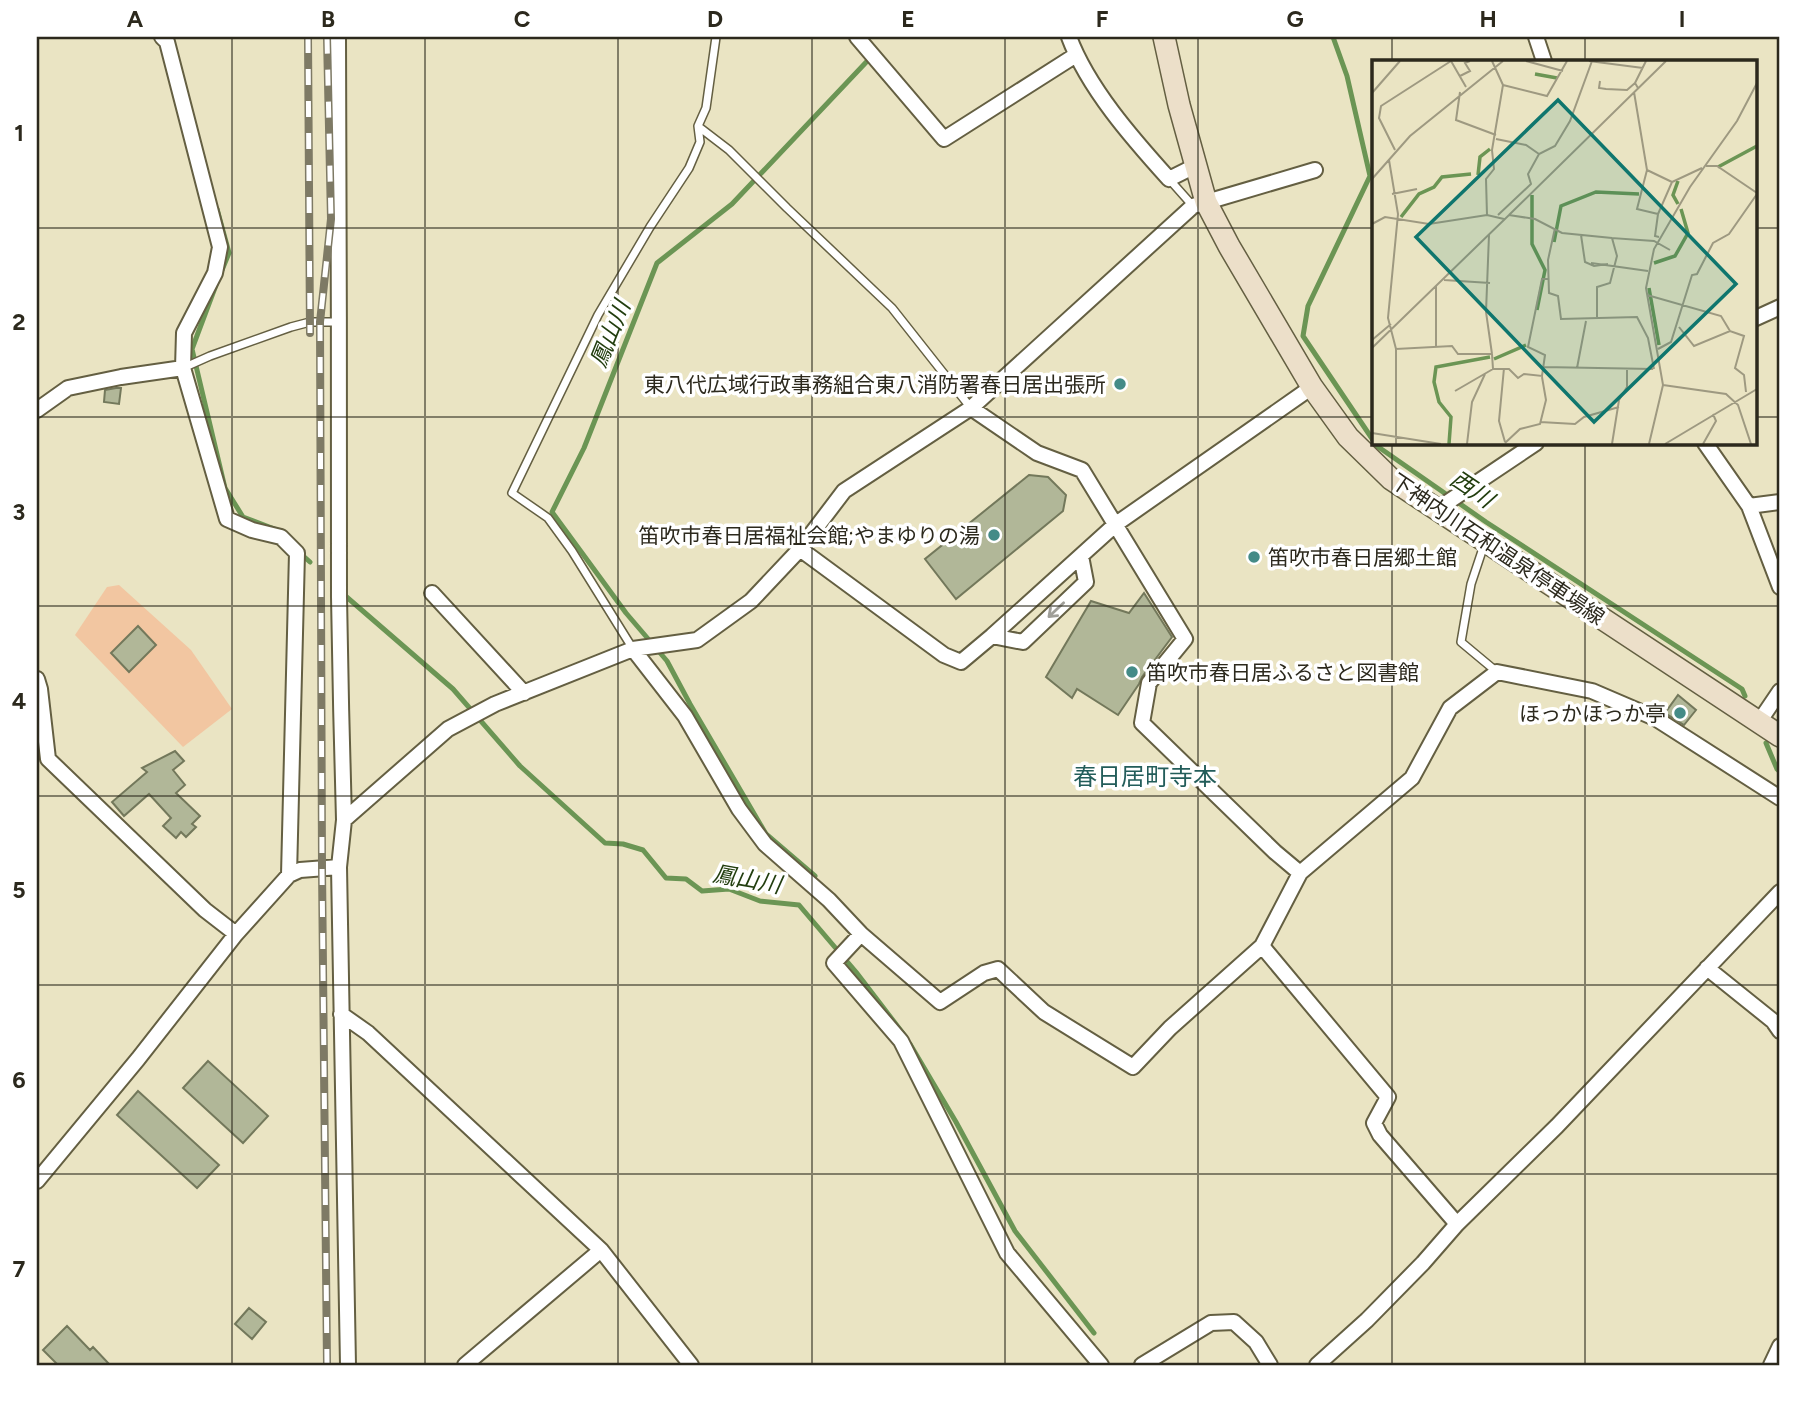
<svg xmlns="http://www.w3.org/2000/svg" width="1817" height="1402" font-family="Figtree,'Noto Sans JP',sans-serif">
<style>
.green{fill:#f2c6a1}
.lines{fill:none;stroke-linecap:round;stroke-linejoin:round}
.stream{stroke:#6b9554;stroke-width:5}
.building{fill:#b1b798;stroke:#73785b;stroke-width:2}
.service-casing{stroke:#645f42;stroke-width:10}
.minor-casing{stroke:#645f42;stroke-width:18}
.secondary-casing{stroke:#645f42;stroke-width:24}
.service{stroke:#fff;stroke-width:7}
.minor{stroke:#fff;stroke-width:14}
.secondary{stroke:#ecdfc9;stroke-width:21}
.rail-casing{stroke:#7e7a65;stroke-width:8}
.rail{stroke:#fff;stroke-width:5;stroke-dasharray:16;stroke-linecap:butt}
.oneway{stroke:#a09f99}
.grid{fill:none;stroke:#2c291d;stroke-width:2;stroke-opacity:0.55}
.poi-dot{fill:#448b87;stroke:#fff;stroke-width:2.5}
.labels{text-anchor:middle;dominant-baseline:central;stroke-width:7;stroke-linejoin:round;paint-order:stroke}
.poi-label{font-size:21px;fill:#2c291d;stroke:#fff;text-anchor:end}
.street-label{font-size:21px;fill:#2c291d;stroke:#fff}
.water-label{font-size:23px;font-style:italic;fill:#223e0f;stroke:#fff}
.quarter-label{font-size:24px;fill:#235d5a;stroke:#fff}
.inset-river{fill:none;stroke:#6b9554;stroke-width:3.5}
.inset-road{fill:none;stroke:#9e9981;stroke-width:2}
.view{fill:#0f766e;fill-opacity:0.15;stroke:#0f766e;stroke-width:3.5}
.inset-edge{fill:none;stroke:#2c291d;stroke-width:3.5}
.neatline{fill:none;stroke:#2c291d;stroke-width:2.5}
.grid-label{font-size:23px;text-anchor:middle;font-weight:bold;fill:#2c291d}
</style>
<rect width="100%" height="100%" fill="#eae4c3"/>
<path class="green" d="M119 585 191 650 232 709 183 747 75 635 107 587Z"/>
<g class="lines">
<path class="stream" d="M1333 37 1347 76 1370 176 1308 306 1303 336 1377 446 1486 522 1742 689 1745 696
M217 209 229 253 222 270
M216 285 192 349 225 488 243 517 277 530
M301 554 310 562
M342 593 453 689 520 766 605 843 623 844 643 850 666 878 686 879 702 891 729 889 760 901 799 905 856 972 905 1036
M1766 743 1777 769 1780 772
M815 876 766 834 690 704 667 661 626 613 552 512 584 448 657 263 732 204 872 56
M910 1044 956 1122 1015 1231 1094 1333"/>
</g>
<path class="building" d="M116 388H121L119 404 104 402 105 390Z
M1029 475 1048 477 1066 495 1063 511 956 599 925 559Z
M1144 593 1172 637 1142 677 1139 684 1118 715 1077 689 1072 698 1046 677 1091 601 1129 613Z
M138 626 156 645 129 672 111 653Z
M1678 695 1696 710 1684 725 1665 713Z
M175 751 184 761 173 770 185 785 176 793 200 816 192 824 196 827 186 837 181 832 176 838 163 826 171 818 149 794 124 816 112 802 147 772 142 768Z
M208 1061 268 1116 243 1143 183 1088Z
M138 1091 219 1165 197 1188 117 1115Z
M249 1308 266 1322 252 1339 235 1324Z
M67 1326 90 1350 93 1347 110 1365H58L43 1350Z"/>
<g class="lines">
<defs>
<path id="service" d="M699 127 729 150 787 208 892 308 971 408
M1169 179 1193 206
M183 368 210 356 291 327 310 322H338
M1484 545 1471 584 1461 642 1497 672
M633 649 572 551 548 518 512 493 598 315 650 227 689 168 700 142 698 126 706 108 716 37"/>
<path id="minor" d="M162 37 167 42 220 247 215 273 184 333 183 368 227 519 252 530 281 537 297 553 289 875
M338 37C340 224 338 410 339 597 340 671 342 746 344 820
M857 37 944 139 1076 55
M1069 37C1088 88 1132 138 1169 179L1195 166
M1536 37 1544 61
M1756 318 1780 307
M37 410 68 388 121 377 183 368
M1705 443 1749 506 1780 587
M1749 506 1780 502
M1436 510 1536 443
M800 549 944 655 961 662 992 636 1116 524 1312 387
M432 593 524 693
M992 636 1023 642 1086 582 1081 556
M633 649 685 716 739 809 765 844 829 900 861 934 940 1002 984 973 998 969 1044 1012 1133 1067 1170 1028 1262 946 1300 873 1412 778 1450 708 1497 672 1592 691 1655 718 1780 798
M37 679 40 689 48 759 205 910 236 934
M1759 722 1780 691
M1300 873 1275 852 1142 723 1149 683 1185 639 1082 470 1037 453 971 408 1193 206 1315 170
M861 934 834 963 901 1041 1007 1253 1101 1365
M1262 946 1388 1097 1374 1123 1380 1135 1457 1224
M1707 968 1773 1021 1780 1031
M341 1014 368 1033 601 1250 691 1365
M37 1181 138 1059 236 934 289 875 300 870 339 867
M348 1365 339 867 344 820 448 729 495 704 633 649 697 640 751 601 800 549 844 491 971 408
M465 1365 601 1250
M1142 1365 1211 1323 1234 1322 1256 1342 1270 1365
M1317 1365 1367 1320 1423 1263 1457 1224 1557 1126 1780 892
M1771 1365 1780 1346"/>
<path id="secondary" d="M1164 37 1179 105 1206 202 1229 246 1312 387 1348 437 1391 479 1780 736"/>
</defs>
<use href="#service" class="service-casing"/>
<use href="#minor" class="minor-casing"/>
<use href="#secondary" class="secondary-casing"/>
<use href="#service" class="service"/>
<use href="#minor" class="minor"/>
<use href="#secondary" class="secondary"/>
<defs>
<path id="rail" d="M308 37 310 333
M327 1365 322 868 320 322 331 219 327 37"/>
</defs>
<use href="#rail" class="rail-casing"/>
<use href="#rail" class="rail"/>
</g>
<defs><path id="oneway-shaft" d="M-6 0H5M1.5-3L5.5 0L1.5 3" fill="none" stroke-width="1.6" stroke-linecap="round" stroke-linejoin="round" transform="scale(1.75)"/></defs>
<use class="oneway" href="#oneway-shaft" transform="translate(1056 610) rotate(137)"/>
<path class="grid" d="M232 37V1365M425 37V1365M618 37V1365M812 37V1365M1005 37V1365M1198 37V1365M1392 37V61M1585 37V61M37 228H1374M1756 228H1780M37 417H1374M1756 417H1780M1392 443V1365M1585 443V1365M37 606H1780M37 796H1780M37 985H1780M37 1174H1780"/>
<g class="poi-dot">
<circle cx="1120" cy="384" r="7"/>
<circle cx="994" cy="535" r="7"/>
<circle cx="1254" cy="557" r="7"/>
<circle cx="1132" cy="672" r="7"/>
<circle cx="1680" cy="713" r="7"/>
</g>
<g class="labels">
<g class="poi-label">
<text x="1106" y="384">東八代広域行政事務組合東八消防署春日居出張所</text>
<text x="980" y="535">笛吹市春日居福祉会館;やまゆりの湯</text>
<text x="1268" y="557" text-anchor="start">笛吹市春日居郷土館</text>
<text x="1146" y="672" text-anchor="start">笛吹市春日居ふるさと図書館</text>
<text x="1666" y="713">ほっかほっか亭</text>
</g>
<g class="street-label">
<text transform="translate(1498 549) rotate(34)">下神内川石和温泉停車場線</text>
</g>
<g class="water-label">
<text transform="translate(610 334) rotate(-68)">鳳山川</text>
<text transform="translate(1472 489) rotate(34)">西川</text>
<text transform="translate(747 879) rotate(10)">鳳山川</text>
</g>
<g class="quarter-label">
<text x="1145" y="776">春日居町寺本</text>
</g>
</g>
<g transform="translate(1372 60)">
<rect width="385" height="385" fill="#eae4c3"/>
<path class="inset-river" d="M163 14 185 18M346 107 385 86M106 115 108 97 118 89M306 121 301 135 306 144M160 135V184L173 210 165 250M29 157 47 134 62 127 70 117 99 114M182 182 189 146 224 132 267 134M282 203 303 196 316 173 309 149M277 228 287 285M122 299 154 285M77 384 79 357 67 342 62 322 64 307 118 297"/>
<path class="inset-road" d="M79 1 94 27M154 1 191 11M217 1 271 8M88 16 98 11 93 3 98 1M228 21 227 28 234 29 255 30 263 23M131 25 175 36 195 1M266 28 263 23 274 1M88 32 84 60 124 75M262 32 275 110 265 149 286 154M0 33 28 1M124 79 154 85 167 94M23 90 7 58 9 46 79 1M17 100 26 154 16 258 24 289 80 286 86 294H120L121 309H137L146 318 152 314 170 316 173 295 156 287 170 219H176M334 106H345L385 133M275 110 300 122M0 119 38 76 131 1M20 134 45 129M115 155 114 119 122 109 120 90 131 25 120 1M126 155 159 124 156 114 167 94 183 86 198 61 220 1M137 155 294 1M0 164 13 157 57 164 115 155 132 159M183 168 176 200 177 233 186 236 189 259 265 257 276 278 282 309M117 175 114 252 120 294M209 175 213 202 222 206 236 204M287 177 283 176 286 154 300 122 330 108M219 203 276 211M72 220 118 223M64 226V286M275 235 349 256 358 271M225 257V227L238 223 245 196 240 178 282 181 298 190M307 267 322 286 358 271 372 276 363 308 372 315 374 332M0 280 19 264M0 288 137 155 163 159 190 173 240 178M24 289V384M286 289 299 282 320 215 325 214 341 183 357 174 385 134M171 307 281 309M132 308 127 361 133 382M205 308 214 261M291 325 354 334 366 345 379 384M83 331 121 309M168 362 203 364 212 357 247 347M0 373 69 384M133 383 148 369 168 364 174 340 170 317M95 384 100 342 113 314M240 384 247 340 255 327V308M277 384 291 325 274 228 282 189 318 127 365 61 385 23M293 384 385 329M331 384 344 361 341 354"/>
<path class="view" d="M186 40 364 224 222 362 44 177Z"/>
<rect width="385" height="385" class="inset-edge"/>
</g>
<rect width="1817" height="1402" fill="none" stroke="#ffffff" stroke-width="77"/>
<rect x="38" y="38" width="1740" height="1326" class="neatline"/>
<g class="grid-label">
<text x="135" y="27">A</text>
<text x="328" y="27">B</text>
<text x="522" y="27">C</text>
<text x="715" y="27">D</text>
<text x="908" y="27">E</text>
<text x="1102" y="27">F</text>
<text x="1295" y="27">G</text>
<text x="1488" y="27">H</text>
<text x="1682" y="27">I</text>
<text x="19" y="141">1</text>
<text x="19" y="330">2</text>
<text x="19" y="520">3</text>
<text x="19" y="709">4</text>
<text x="19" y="898">5</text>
<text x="19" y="1088">6</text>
<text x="19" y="1277">7</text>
</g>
</svg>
